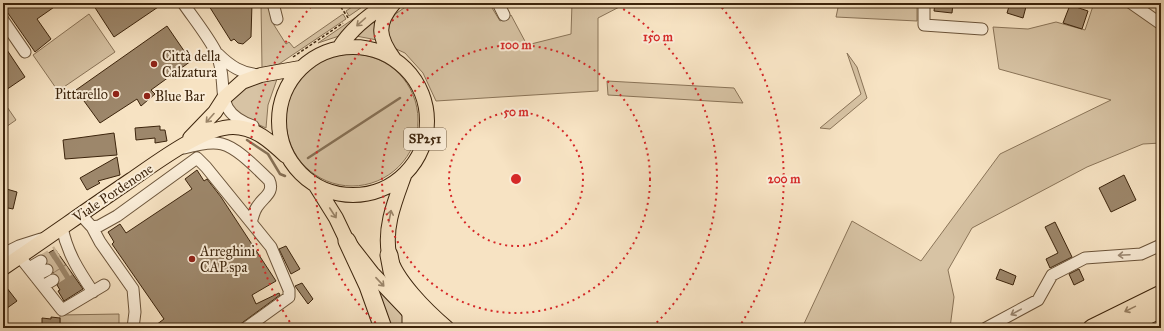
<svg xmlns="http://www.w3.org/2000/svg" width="1164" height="331" font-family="'IM FELL Great Primer',serif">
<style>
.green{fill:#d7c3a4;stroke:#8a7458}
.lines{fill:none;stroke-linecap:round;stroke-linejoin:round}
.stream{stroke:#867055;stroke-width:2.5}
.building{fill:#9d876b;stroke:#3c240c}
.minor-tunnel{stroke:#d2bd9e;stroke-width:11;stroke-dasharray:11 5.5;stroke-linecap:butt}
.minor-casing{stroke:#6b543a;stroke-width:13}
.major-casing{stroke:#3c240c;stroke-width:16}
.highway-casing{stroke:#3c240c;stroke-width:19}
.path{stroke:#3c240c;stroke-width:1.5;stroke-dasharray:3 2;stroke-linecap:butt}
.minor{stroke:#faedd8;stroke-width:11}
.major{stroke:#f7e3c3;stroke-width:14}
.highway{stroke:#f7e3c3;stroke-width:17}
.oneway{stroke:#9a8468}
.oneway2{stroke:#9b8872}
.ring{fill:none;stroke:#d62828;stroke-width:2;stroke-dasharray:2 4}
.poi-dot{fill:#8f2418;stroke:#faedd8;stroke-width:1.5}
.labels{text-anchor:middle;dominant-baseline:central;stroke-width:4;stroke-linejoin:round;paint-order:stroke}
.shield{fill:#faedd8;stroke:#756049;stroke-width:1}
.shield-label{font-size:13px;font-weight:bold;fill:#3c240c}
.poi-label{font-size:14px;fill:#3c240c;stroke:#faedd8;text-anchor:start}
.street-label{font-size:14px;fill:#3c240c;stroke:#faedd8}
.centre{fill:#d62828;stroke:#faedd8;stroke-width:2}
.ring-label{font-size:12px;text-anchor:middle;font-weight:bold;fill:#d62828;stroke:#faedd8;stroke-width:4;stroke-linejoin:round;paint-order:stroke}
</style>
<rect width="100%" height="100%" fill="#f7e3c3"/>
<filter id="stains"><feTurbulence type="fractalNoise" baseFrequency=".005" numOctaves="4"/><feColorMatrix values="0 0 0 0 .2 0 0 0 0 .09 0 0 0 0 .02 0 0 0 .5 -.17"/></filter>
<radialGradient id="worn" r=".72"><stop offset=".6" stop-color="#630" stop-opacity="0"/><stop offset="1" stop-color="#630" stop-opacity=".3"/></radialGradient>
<path class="green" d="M261 3H269L274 25 286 44 289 42 294 48 343 14 346 19 279 64 262 68Z
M358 3H368L349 16 346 11Z
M411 3H489L500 21 511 15 527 45 571 34 572 3H627L598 18V91L436 101 423 73 405 53 394 48 387 36V25L394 15Z
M839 3H917V21L836 17Z
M1094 3H1125L1161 30V143L1143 144 1087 167 972 228 948 270 954 297 950 328H802L852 221 921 261 1000 154 1111 100 999 69 993 27 1028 29 1056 22 1085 30Z
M362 13 339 36 318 43Z
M380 13 377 40 356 36Z
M89 14 115 52 58 91 33 55Z
M847 53 857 67 867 98 830 129 820 128 861 94Z
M286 120a66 66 0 1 1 132 0a66 66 0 1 1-132 0Z
M277 79 268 105 266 128 238 115 229 100 249 83Z
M607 81 734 88 743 103 608 95Z
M3 101 16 120 3 129Z
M375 287 404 313 403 328H390Z
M119 314V328H60V315Z"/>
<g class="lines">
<path class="stream" d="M247 140 268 154 280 174 285 176
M308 158 400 98"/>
</g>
<path class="building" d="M3 3H60L37 19 51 39 35 52 3 6Z
M92 3H164L114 37Z
M214 3H252L251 37 243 44 238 43 234 39 231 41 209 6Z
M935 3H953L952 13 934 11Z
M1010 3H1027L1023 18 1007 13Z
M1070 5 1088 11 1082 29 1063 23Z
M167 26 191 61 151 90 155 94 141 106 137 99 100 123 76 90Z
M3 44 25 77 3 92Z
M160 126V130H165L167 141 155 143V138L136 140 135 128Z
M114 133 117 155 65 159 63 140Z
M117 157 120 175 98 181 100 183 87 190 80 178Z
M197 170 204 181 207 179 221 197 276 281 252 295 256 304 279 293 280 295 235 328H152L164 319 112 244 114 242 108 232 120 224 126 233 192 189 185 179Z
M1124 175 1136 200 1111 212 1099 188Z
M3 188 17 192 13 209 3 207Z
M1055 222 1072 257 1050 268 1046 259 1058 253 1045 227Z
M286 246 300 269 291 274 279 249Z
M55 249 83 289 64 301 58 291 60 290 57 285 60 280 59 277 53 273V267L48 263 47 258 45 255Z
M1000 269 1016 276 1013 285 996 279Z
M1079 269 1084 280 1074 285 1069 274Z
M3 283 17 301 3 311Z
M302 283 313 299 308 304 295 286Z
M51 317 60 318V328H42V318L51 319Z"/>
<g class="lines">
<path class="minor-tunnel" d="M41 261 57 251
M47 270 62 260
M53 280 69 270"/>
<defs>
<path id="minor" d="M183 3C194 19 207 35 216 52 231 86 209 110 253 126
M273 3 277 19
M498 3 504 15
M924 3V25L982 29
M1131 3 1161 24
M3 20 25 52
M218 54C230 66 242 74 260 75
M184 148C195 145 211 141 222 144 238 148 257 169 269 180 275 193 263 197 257 207 254 211 253 217 251 222
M80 214 92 227 100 242 133 289 135 312 133 328
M62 227C67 253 79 271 93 292
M92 227 99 226 117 216 197 158 206 167 271 247 289 290V297L246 328
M3 254 19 246 41 239
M20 257 62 310 104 285
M29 268 41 261
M35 276 47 270
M43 286 53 280
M986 328 1038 300 1052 275 1085 258 1141 254 1161 245"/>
<path id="major" d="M279 121a74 74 0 1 1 148 0a74 74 0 1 1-148 0Z
M339 48C352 28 368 15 389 3
M394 59C378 37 376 24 394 3
M190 138 215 112 224 98 242 82 261 75 300 68
M404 176C395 201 384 227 389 254 394 279 428 312 447 328
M316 186 336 218 347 241 372 273 411 314 430 328
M3 268C46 239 88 209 131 180 156 163 203 127 233 127 255 127 271 142 286 156"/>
<path id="highway" d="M347 241 368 286 383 328
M389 255 392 271 411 314V328
M1092 328 1161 294
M1122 328 1161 309"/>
</defs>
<use href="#minor" class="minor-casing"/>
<use href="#major" class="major-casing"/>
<use href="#highway" class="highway-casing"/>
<path class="path" d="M338 3 349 19
M293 57 343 23"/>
<use href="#minor" class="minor"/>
<use href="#major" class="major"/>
<use href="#highway" class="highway"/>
</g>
<defs><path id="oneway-shaft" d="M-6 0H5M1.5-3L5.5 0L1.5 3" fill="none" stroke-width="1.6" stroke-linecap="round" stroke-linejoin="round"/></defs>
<g class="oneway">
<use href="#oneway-shaft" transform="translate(361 22) rotate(138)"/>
<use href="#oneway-shaft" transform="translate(210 118) rotate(132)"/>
<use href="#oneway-shaft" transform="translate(333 213) rotate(57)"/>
<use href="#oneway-shaft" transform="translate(390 216) rotate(-79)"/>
<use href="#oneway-shaft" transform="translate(380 282) rotate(47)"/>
<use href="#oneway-shaft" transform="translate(1130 309) rotate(154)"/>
</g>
<g class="oneway2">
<use href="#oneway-shaft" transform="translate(1124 255) rotate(177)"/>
<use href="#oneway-shaft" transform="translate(1016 312) rotate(151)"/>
</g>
<g class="ring">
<circle cx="516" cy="179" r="67"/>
<circle cx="516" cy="179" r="134"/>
<path d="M380 327A201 201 0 0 1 419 3M613 3A201 201 0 0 1 652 327"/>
<path d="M293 327A268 268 0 0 1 314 3M718 3A268 268 0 0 1 739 327"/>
</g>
<g class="poi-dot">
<circle cx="154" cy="64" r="4"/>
<circle cx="116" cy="94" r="4"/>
<circle cx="147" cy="96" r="4"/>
<circle cx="192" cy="259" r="4"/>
</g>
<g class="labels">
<rect class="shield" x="404" y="128" width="42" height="22" rx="3"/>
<g class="shield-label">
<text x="425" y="139">SP251</text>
</g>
<g class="poi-label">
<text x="162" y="56">Città della<tspan x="162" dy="16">Calzatura</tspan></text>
<text x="108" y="94" text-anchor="end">Pittarello</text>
<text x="155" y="96">Blue Bar</text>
<text x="200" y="251">Arreghini<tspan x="200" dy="16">CAP.spa</tspan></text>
</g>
<g class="street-label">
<text transform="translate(113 193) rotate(-34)">Viale Pordenone</text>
</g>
</g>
<circle cx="516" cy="179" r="6" class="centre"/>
<g class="ring-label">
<text x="658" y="41">150 m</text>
<text x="516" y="49">100 m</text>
<text x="516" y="116">50 m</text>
<text x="784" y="183">200 m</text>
</g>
<rect width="1164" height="331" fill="none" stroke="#f7e3c3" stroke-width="16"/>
<rect x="4" y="4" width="1156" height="323" fill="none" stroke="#3c240c" stroke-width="2"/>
<rect x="8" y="8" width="1148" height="315" fill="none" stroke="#3c240c"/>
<rect width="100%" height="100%" filter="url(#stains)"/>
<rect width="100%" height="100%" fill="url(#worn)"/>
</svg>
